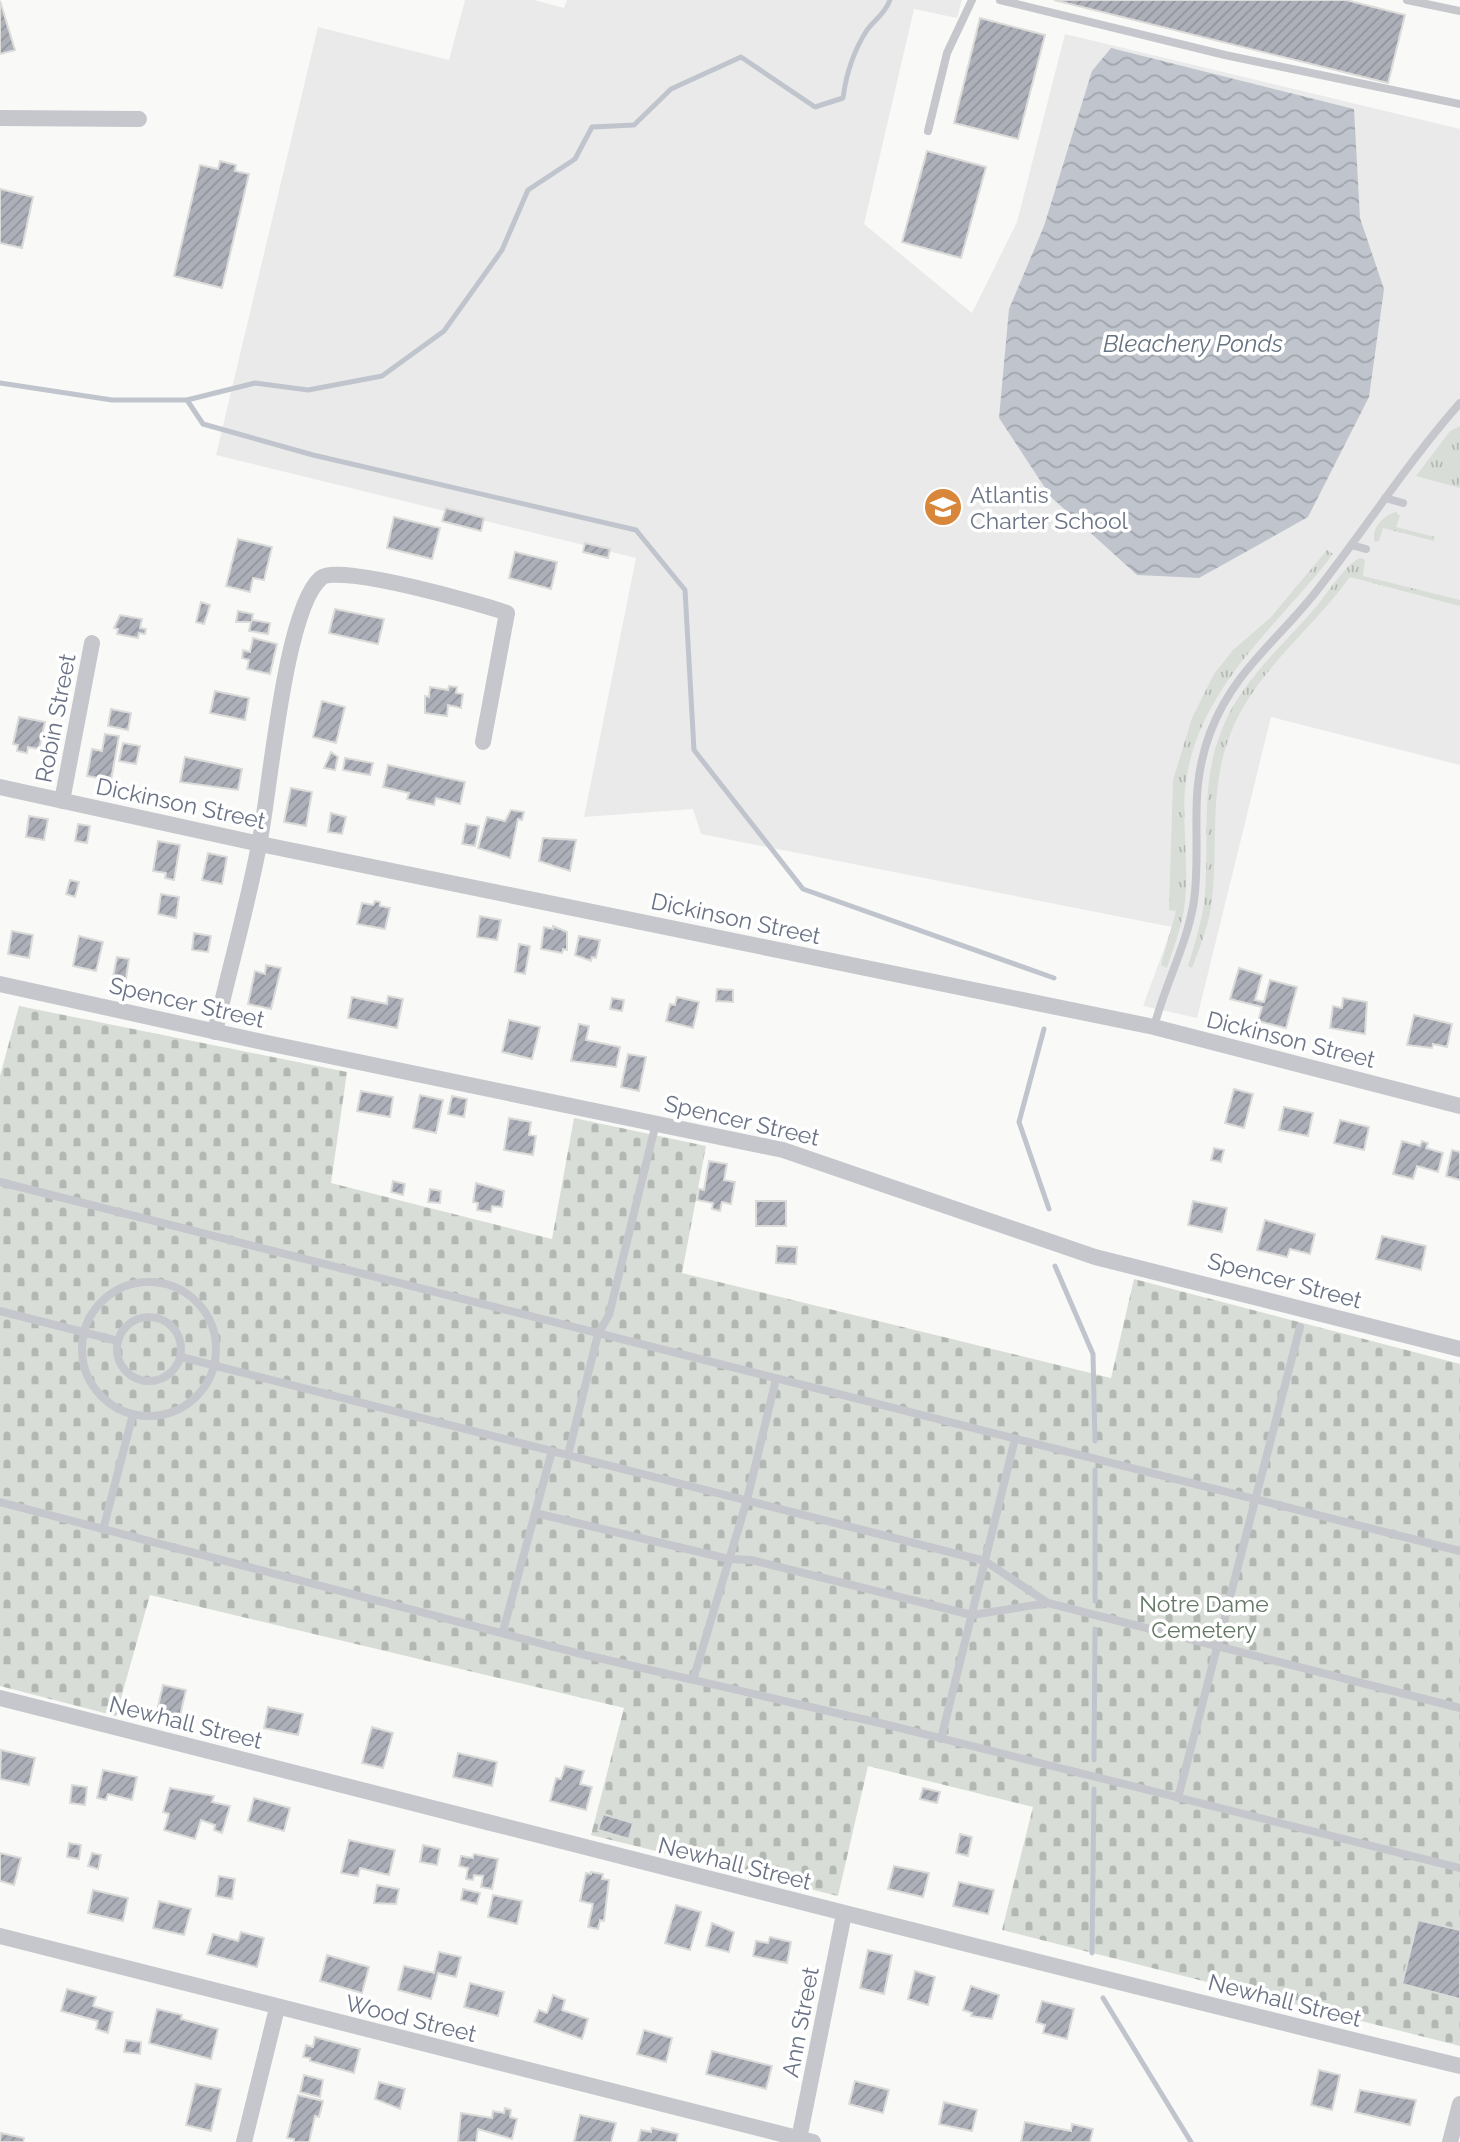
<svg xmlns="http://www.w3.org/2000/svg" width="1460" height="2142" font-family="Raleway,sans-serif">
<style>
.built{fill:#eaeaea}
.grass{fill:url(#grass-tufts)}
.cemetery{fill:url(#cemetery-stones)}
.water{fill:url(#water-waves)}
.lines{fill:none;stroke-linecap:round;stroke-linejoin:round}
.stream{stroke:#c0c5cd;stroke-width:5}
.building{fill:url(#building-hatch);stroke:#dbdbd9;stroke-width:2}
.lane{stroke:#c5c7cc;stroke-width:8}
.street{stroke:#c5c7cc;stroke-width:16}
.labels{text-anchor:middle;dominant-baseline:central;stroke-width:7;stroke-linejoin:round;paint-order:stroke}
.poi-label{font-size:23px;fill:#6b7386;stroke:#fff;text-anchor:start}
.street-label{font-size:23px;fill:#6b7386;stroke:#fff}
.park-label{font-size:23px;fill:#657866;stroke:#fff}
.water-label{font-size:24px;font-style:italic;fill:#677381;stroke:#fff}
</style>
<defs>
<pattern id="grass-tufts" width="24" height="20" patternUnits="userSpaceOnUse" patternTransform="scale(1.75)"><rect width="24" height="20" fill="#d8ded7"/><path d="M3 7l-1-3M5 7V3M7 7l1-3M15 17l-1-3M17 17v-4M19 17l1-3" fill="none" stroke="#b3b8b4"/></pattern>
<pattern id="cemetery-stones" width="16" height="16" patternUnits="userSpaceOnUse" patternTransform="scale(1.75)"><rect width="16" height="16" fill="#d8ded7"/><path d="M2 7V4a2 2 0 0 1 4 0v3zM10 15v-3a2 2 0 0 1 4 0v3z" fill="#b3b8b4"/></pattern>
<pattern id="water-waves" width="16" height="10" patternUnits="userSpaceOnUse" patternTransform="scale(1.75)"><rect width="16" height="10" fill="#c0c5cd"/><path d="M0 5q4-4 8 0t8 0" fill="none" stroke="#a0a4ac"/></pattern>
<pattern id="building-hatch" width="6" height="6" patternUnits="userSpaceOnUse" patternTransform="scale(1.75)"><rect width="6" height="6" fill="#adb0b9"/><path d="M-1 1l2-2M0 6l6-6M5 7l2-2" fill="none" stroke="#91949c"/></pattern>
</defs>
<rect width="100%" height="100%" fill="#f9f9f7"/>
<path class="built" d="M465 0H534L564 8 567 0H962L957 18 914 9 864 224 972 313 1017 222 1065 34 1460 129V765L1271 717 1197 1018 1143 1006 1172 927 701 834 693 809 584 817 636 558 216 455 318 27 449 60Z"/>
<path class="grass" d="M1460 426V488L1416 476 1450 431Z
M1396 512 1400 516 1396 527 1435 537 1434 541 1383 528 1379 541 1375 542C1370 529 1384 515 1396 512Z
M1327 550 1333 554C1276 629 1196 688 1185 789 1182 826 1189 864 1185 901 1183 924 1174 946 1167 968L1161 965 1176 911 1169 910 1173 780 1192 718 1214 674 1233 650 1271 617Z
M1361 558 1365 560 1363 576 1460 600V606L1350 577C1314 627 1261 667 1235 723 1206 786 1220 843 1211 907 1208 928 1199 949 1192 968L1188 966C1195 943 1203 918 1205 894 1210 831 1198 776 1228 716 1249 674 1285 643 1315 608 1325 597 1348 560 1361 558Z"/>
<path class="cemetery" d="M19 1006 347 1072 331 1183 552 1239 574 1118 706 1146 682 1273 1111 1378 1134 1279 1460 1364V2046L1002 1930 1033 1807 868 1766 838 1896 591 1835 624 1708 150 1595 116 1716 0 1686V1076Z"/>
<path class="water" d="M1111 48 1354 109 1360 218 1384 289 1369 397 1308 517 1199 578 1137 575 1051 497 999 418 1009 309 1044 226 1092 71Z"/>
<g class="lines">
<path class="stream" d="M0 383 112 400H187L255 383 308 390 382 376 444 331 502 250 528 190 575 159 592 127 634 125 671 89 741 57 815 107 843 98C846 75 854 50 867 30 875 19 885 14 890 0
M187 400 203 424 313 455 636 530 685 590 694 750 803 889 1054 978
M1044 1029 1019 1122 1049 1209
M1055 1266 1093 1354 1095 1441
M1095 1601V1470
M1094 1760 1095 1629
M1092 1953 1094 1789
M1103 1998 1191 2142"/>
</g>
<path class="building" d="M1054 0H1346L1405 15 1388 83Z
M0 1 15 50 0 54Z
M980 18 1045 35 1018 139 954 123Z
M927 151 986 167 961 258 902 242Z
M220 161 236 165 235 171 249 174 222 288 174 276 200 165 218 169Z
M0 189 33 197 22 248 0 243Z
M446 508 484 518 481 531 442 521Z
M394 517 440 528 432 559 387 548Z
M238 539 272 547 264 580 253 578 250 592 226 586Z
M585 543 610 549 608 558 583 552Z
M515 552 557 562 551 589 509 578Z
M201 602 210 605 204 624 196 622Z
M335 609 384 619 378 644 329 633Z
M238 611 253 614 252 620 270 623 268 634 249 631 251 622H236Z
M120 615 142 619 140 628 146 629 145 634 139 633 138 638 117 634 118 629 114 628Z
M253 638 277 644 270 674 247 669 249 660 242 658 243 650 250 652Z
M449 686 457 687 456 693 463 694 461 708 448 705 447 716 425 713V696L429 697 430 687 448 690Z
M215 691 249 698 245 720 210 713Z
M322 701 345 707 336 743 313 737Z
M111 709 131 713 128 730 108 726Z
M19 717 45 722 39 749 28 747 27 753 17 751 18 745 13 744Z
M105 734 119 736 111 780 87 776 92 749 102 751Z
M123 743 140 746 136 764 119 761Z
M331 752 338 757 335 770 324 768Z
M185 757 242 769 238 790 180 782Z
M345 758 373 763 370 775 343 770Z
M388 765 465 782 460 804 436 798 434 805 407 799 409 793 383 787Z
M291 788 312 792 306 826 284 822Z
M511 810 524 812 522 820 518 819 510 858 478 848 487 817 505 821Z
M331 813 346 817 342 834 328 832Z
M29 816 48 819 44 840 26 837Z
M78 824 90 826 87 843 75 841Z
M466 824 479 826 475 846 462 844Z
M543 838 576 840 570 871 539 861Z
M158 841 180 845 174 880 165 878 166 873 153 871Z
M208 853 227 857 222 884 202 880Z
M70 880 79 882 75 897 66 894Z
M161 894 179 897 176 918 158 914Z
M375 901 380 902V906L390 908 385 929 357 924 362 903 373 905Z
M480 916 501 920 497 940 477 937Z
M553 926 567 932V950L563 949 562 953 541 949 544 927 553 929Z
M12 931 33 935 29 958 8 954Z
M194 933 211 936 208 952 192 950Z
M79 936 103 942 96 971 73 966Z
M579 936 600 940 596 958 592 957 591 961 575 955Z
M519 944 530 946 525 974 515 972Z
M117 957 129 959 126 979 113 977Z
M266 965 281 968 271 1009 248 1004 255 971 265 974Z
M1239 968 1262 975 1255 1000 1264 1002 1270 980 1297 987 1286 1028 1258 1021 1262 1007 1230 999Z
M717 989 733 990V1002L716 1001Z
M388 996 403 999 397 1028 348 1018 352 997 387 1004Z
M677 997 699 1002 693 1028 666 1021 670 1004 675 1005Z
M612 998 624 1000 622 1011 610 1009Z
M1343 998 1367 1002 1365 1034 1330 1028 1333 1006 1342 1008Z
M1414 1015 1452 1024 1447 1047 1433 1044 1432 1048 1407 1045Z
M509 1020 540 1027 532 1059 502 1052Z
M579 1024 589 1026 586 1040 620 1047 616 1067 571 1061Z
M628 1054 646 1057 639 1091 621 1087Z
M1234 1089 1253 1094 1244 1128 1225 1123Z
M361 1091 393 1097 390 1117 357 1111Z
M420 1095 443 1100 436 1133 413 1128Z
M452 1096 467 1099 464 1117 448 1114Z
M1284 1107 1313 1113 1308 1136 1279 1130Z
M509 1118 531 1122 529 1135 536 1136 533 1155 504 1150Z
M1340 1120 1369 1127 1364 1150 1334 1143Z
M1402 1141 1420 1146 1422 1141 1428 1143 1426 1148 1443 1153 1438 1172 1417 1166 1413 1179 1393 1174Z
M1214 1148 1224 1150 1221 1162 1211 1160Z
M1452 1150 1460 1152V1180L1446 1176Z
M709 1161 727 1164 724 1180 735 1182 731 1204 722 1202 720 1211 712 1209 713 1203 697 1200 699 1189 704 1190Z
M393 1181 405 1184 403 1195 391 1192Z
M476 1183 504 1191 502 1207 492 1206 491 1212 477 1210 478 1203 473 1202Z
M430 1189 441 1191 440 1203 428 1202Z
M756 1201H786V1226H756Z
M1193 1201 1227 1208 1222 1232 1188 1225Z
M1265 1220 1315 1234 1310 1254 1290 1249 1287 1257 1257 1250Z
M1382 1236 1426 1246 1421 1270 1376 1259Z
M777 1246 797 1247 796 1264 776 1263Z
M163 1685 186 1690 179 1720 157 1711Z
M268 1707 303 1714 298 1735 264 1728Z
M372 1727 393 1733 383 1768 362 1763Z
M1 1750 35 1758 29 1785 0 1779Z
M458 1753 497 1762 492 1786 453 1777Z
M565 1766 584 1771 580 1784 592 1787 586 1810 550 1801 556 1778 561 1779Z
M103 1770 137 1777 132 1800 108 1794 106 1800 97 1798Z
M72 1785 87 1787 85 1805 70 1803Z
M170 1788 214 1796 212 1802 230 1806 222 1833 214 1830 215 1825 201 1820 195 1839 164 1830 169 1814 163 1812Z
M923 1788 940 1792 937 1803 920 1799Z
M254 1798 290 1808 284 1831 248 1821Z
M603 1814 633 1823 629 1839 598 1830Z
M960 1834 972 1837 968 1856 956 1853Z
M349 1840 395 1850 389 1875 360 1868 358 1876 341 1873Z
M69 1843 81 1845 79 1859 67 1857Z
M423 1845 440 1849 437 1865 420 1862Z
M0 1853 21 1858 14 1885 0 1881Z
M92 1853 101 1855 98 1869 88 1866Z
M474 1854 498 1859 492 1889 481 1887 483 1876 474 1875 473 1880 466 1879 468 1868 459 1866 461 1856 473 1858Z
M894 1866 929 1873 923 1897 888 1889Z
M591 1872 603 1874 602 1879 609 1880 604 1921 600 1920 598 1929 588 1927 593 1904 580 1901 586 1873 591 1874Z
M219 1876 235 1879 232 1899 216 1896Z
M959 1882 994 1890 988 1914 953 1906Z
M377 1885 399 1889 396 1904 374 1903Z
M463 1889 480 1893 477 1904 461 1900Z
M93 1890 128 1898 123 1921 88 1913Z
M493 1895 522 1901 517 1924 488 1917Z
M159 1901 191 1909 184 1935 153 1928Z
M676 1905 701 1912 690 1950 665 1943Z
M1418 1920 1460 1930V1999L1402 1984Z
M712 1923 734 1932 729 1952 706 1946Z
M241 1932 264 1938 257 1967 207 1954 213 1934 238 1941Z
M770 1937 791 1942 787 1963 753 1956 756 1941 768 1943Z
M868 1950 892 1955 884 1994 860 1988Z
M439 1952 461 1957 456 1977 438 1973 431 1999 398 1990 404 1966 434 1973Z
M327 1955 369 1967 362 1993 320 1981Z
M915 1971 935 1977 928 2005 908 1999Z
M470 1983 504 1992 498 2016 464 2007Z
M971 1986 999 1995 992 2019 971 2016 972 2013 963 2010Z
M67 1989 96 1997 93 2006 113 2012 108 2033 96 2029 98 2021 61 2011Z
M553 1995 565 2000 562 2010 588 2019 582 2039 534 2022 539 2010 547 2013Z
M1042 2001 1074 2009 1067 2039 1043 2033 1045 2025 1036 2022Z
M157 2009 182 2015 181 2019 218 2029 211 2059 149 2043Z
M644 2030 672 2038 666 2062 637 2054Z
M315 2037 360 2049 354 2073 310 2061V2058L303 2057 306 2045 313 2047Z
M126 2040 141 2042 140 2054 124 2052Z
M712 2051 772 2066 766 2089 706 2074Z
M1319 2070 1340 2075 1332 2110 1311 2105Z
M304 2075 323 2080 320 2097 300 2092Z
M855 2081 889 2090 883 2113 849 2104Z
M379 2082 405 2089 400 2109 375 2099Z
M196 2084 221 2089 211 2131 186 2125Z
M1360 2090 1416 2100 1410 2125 1355 2112Z
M298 2095 323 2101 319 2117 315 2116 309 2142H294V2139L287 2138Z
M944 2102 977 2110 972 2131 939 2124Z
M505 2108 511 2110 510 2117 517 2119 512 2139 478 2129 476 2142H458L461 2113 492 2118 493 2111 504 2113Z
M580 2115 616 2123 611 2142H574Z
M1025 2122 1071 2131 1072 2124 1093 2129 1090 2142H1021Z
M652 2128 678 2134 676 2142H638L641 2130 651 2132Z
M1 2133 24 2138 23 2142H0Z"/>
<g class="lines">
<path class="lane" d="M1000 0 1225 55 1460 104
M1407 0 1460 11
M928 131 947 53 972 0
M1385 498 1403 503
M1351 545 1366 549
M1154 1027C1165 984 1187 945 1194 901 1202 840 1187 794 1210 733 1233 672 1276 642 1315 593 1364 531 1407 463 1460 403
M0 1182 1460 1551
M82 1349a67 67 0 1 1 134 0a67 67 0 1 1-134 0Z
M0 1311 118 1341
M117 1349a32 32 0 1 1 64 0a32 32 0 1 1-64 0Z
M181 1357 985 1561 1048 1603 1460 1708
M568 1455 598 1334 609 1315 656 1123
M0 1502 577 1653 884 1724 1460 1868
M535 1513 729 1559 751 1560 972 1615 1048 1603
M103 1530 133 1414
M503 1631 552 1451
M693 1680 747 1500 776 1379
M941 1739 1015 1439
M1178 1798 1300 1327"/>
<path class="street" d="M0 118 139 119
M0 787 260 844 1154 1027 1460 1106
M62 801 92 643
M0 984 267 1043 783 1150 1095 1257 1460 1349
M215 1032C229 970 247 908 259 845 270 793 284 609 321 578 338 563 482 604 507 613L483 742
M0 1698C487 1821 972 1948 1460 2066
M0 1936 813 2142
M799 2139 844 1914
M244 2142 277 2008
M1450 2142 1460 2104"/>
</g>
<defs>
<symbol id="school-disc" viewBox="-11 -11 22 22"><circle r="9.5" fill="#d7863a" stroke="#fff"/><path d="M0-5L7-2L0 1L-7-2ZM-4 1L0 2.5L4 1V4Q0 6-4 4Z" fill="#fff"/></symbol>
</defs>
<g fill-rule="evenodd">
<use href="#school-disc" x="921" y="485" width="44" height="44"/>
</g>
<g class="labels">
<g class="poi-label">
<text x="970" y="494">Atlantis<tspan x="970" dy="26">Charter School</tspan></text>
</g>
<g class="street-label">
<text transform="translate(55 718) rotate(-79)">Robin Street</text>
<text transform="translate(181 803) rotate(12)">Dickinson Street</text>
<text transform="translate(736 918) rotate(12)">Dickinson Street</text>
<text transform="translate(187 1002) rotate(13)">Spencer Street</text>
<text transform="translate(1291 1039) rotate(14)">Dickinson Street</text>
<text transform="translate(742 1120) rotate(13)">Spencer Street</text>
<text transform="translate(1285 1280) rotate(15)">Spencer Street</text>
<text transform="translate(186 1722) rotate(14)">Newhall Street</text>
<text transform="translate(735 1863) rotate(14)">Newhall Street</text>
<text transform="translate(1285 2000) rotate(14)">Newhall Street</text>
<text transform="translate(411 2018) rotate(14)">Wood Street</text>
<text transform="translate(800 2022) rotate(-79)">Ann Street</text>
</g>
<g class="park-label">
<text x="1204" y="1603">Notre Dame<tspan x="1204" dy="26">Cemetery</tspan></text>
</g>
<g class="water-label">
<text x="1193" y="343">Bleachery Ponds</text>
</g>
</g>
</svg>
